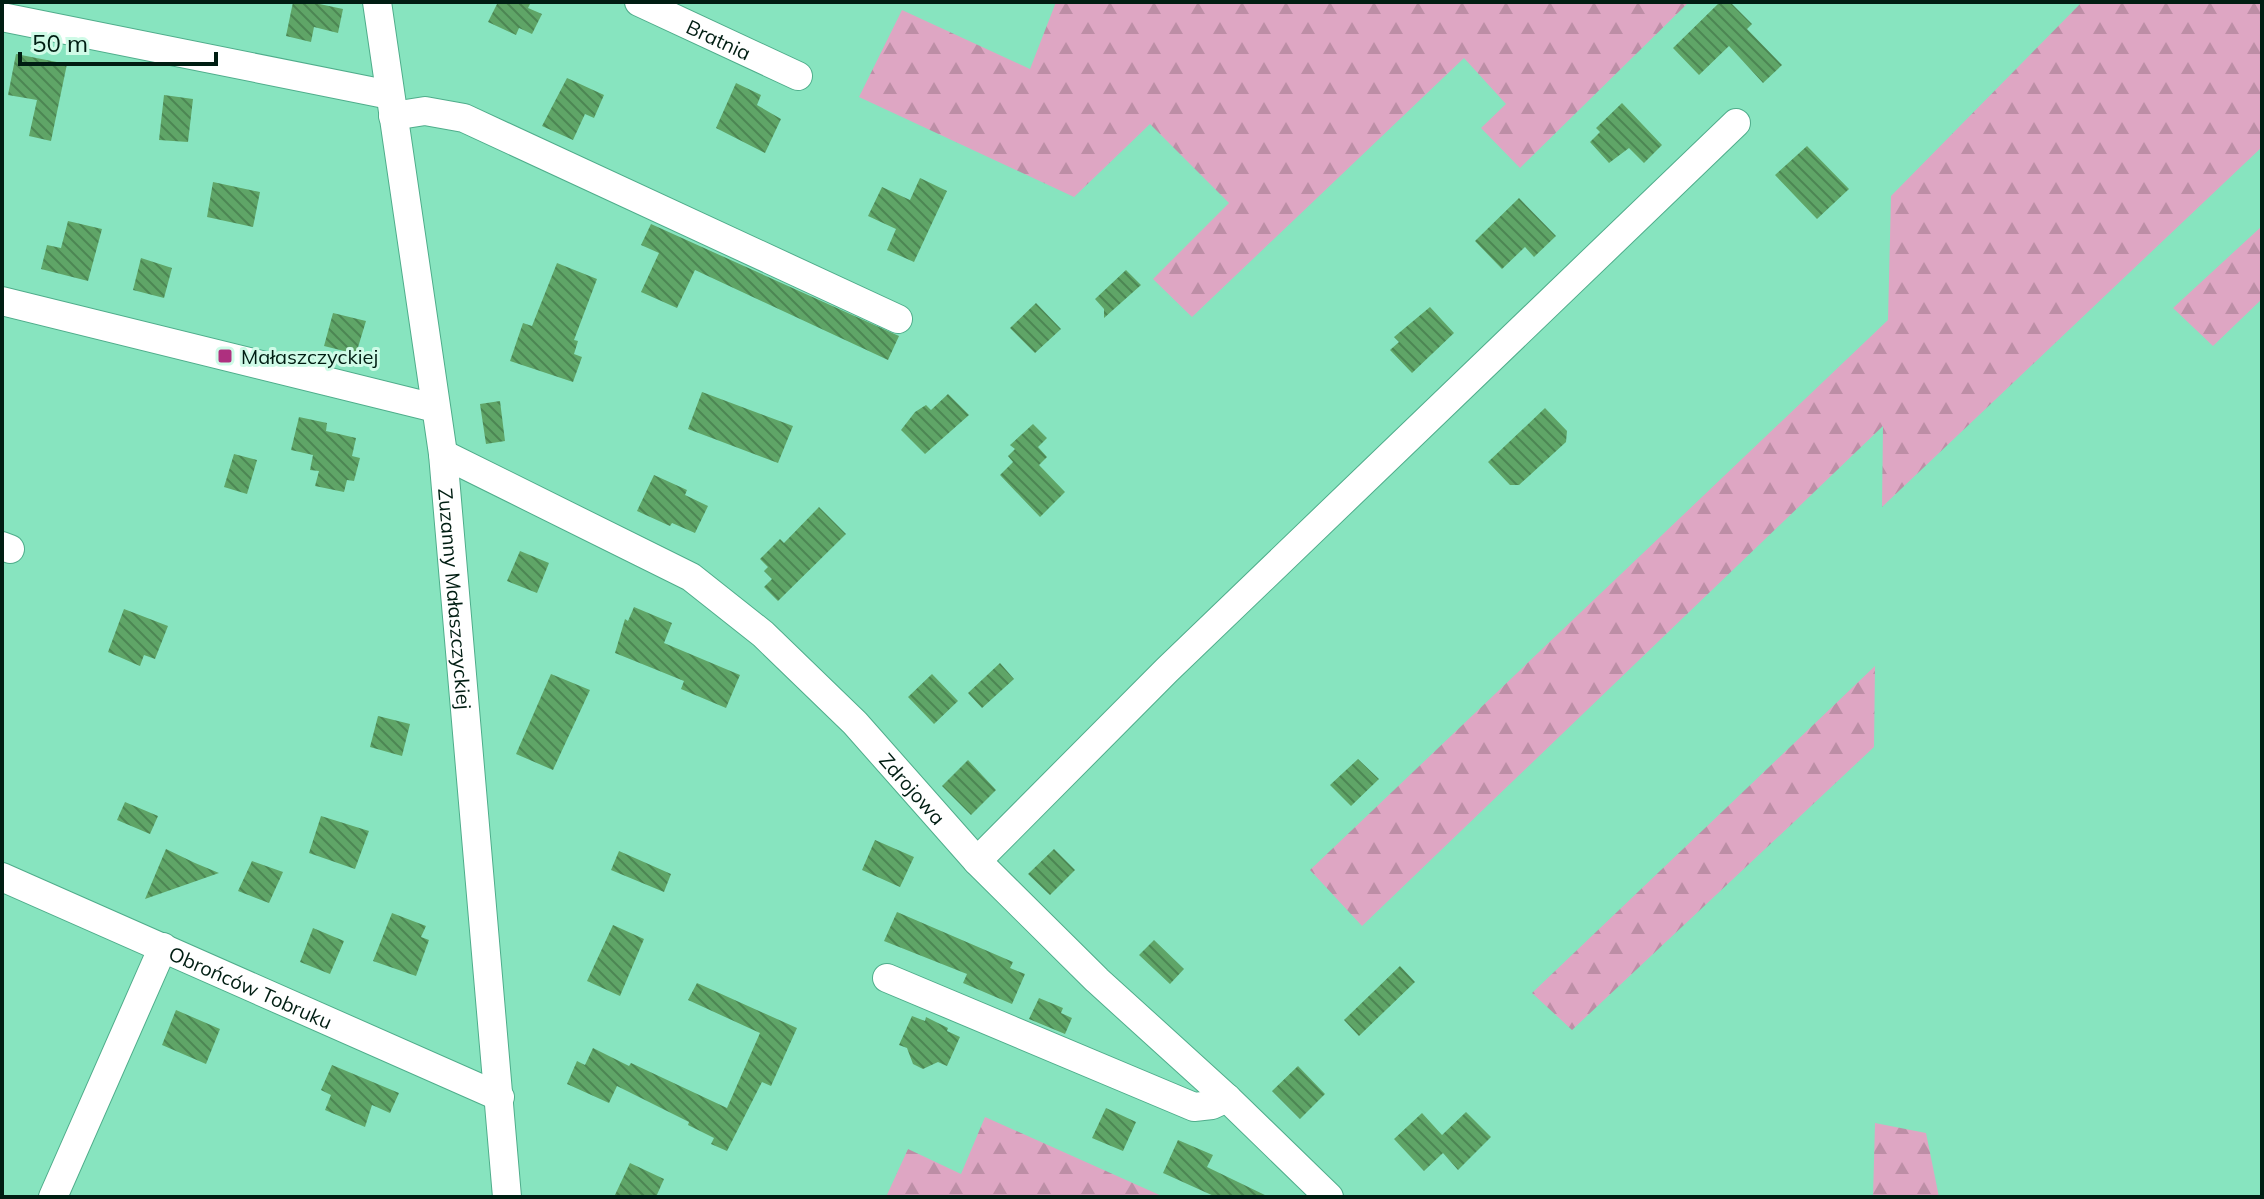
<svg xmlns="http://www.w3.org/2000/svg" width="2264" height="1199" font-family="Mulish,sans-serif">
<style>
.forest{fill:url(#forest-firs)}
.building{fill:url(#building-back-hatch)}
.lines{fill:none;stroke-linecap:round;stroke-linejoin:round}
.minor-casing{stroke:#4fad8b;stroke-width:30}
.minor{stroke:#fff;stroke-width:28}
.poi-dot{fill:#ae307f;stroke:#cffbe7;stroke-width:3}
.labels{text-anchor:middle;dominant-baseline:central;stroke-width:6;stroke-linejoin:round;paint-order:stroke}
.street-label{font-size:20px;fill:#001d12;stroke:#cffbe7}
.poi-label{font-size:20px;fill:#001d12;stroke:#cffbe7;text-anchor:start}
</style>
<defs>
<pattern id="forest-firs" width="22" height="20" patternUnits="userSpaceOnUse" patternTransform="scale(2)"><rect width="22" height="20" fill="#dea6c3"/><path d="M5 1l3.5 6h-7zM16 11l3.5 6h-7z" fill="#bd8ea6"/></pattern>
<pattern id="building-back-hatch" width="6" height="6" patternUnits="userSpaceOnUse" patternTransform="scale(2)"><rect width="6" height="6" fill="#5fa567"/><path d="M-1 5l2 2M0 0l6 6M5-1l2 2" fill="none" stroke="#4c8653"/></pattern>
</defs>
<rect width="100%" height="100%" fill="#87e4bf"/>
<path class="forest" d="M1056 2H1689L1520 168 1481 128 1506 104 1464 58 1192 317 1153 279 1229 203 1150 124 1074 197 859 97 902 10 1030 69Z
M2082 2H2262V147L1882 507 1883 426 1362 926 1310 870 1888 320 1891 196Z
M2262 226V299L2213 346 2173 308Z
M1875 666 1874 747 1572 1030 1532 993Z
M985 1117 1164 1197H886L908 1149 961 1174Z
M1875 1123 1926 1133 1939 1197H1873Z"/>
<path class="building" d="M293 2H310L343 9 338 33 314 27 311 42 286 36Z
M498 2H531L528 8 542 14 532 34 519 28 516 35 488 22Z
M1720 2H1730L1752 24 1747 29 1782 65 1763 83 1729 46 1699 75 1673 48Z
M16 54 67 64 51 141 29 136 37 100 8 95Z
M567 78 604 95 594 118 585 114 573 140 542 126Z
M736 83 761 95 757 105 781 119 765 153 716 128Z
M164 95 193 99 188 142 159 140Z
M1622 103 1662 145 1644 163 1629 148 1609 163 1590 142 1600 132 1596 128Z
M1807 146 1849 189 1817 219 1775 175Z
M920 178 947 191 914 262 887 250 896 229 868 216 882 187 910 200Z
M213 182 260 192 253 227 207 217Z
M1519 198 1556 236 1534 257 1525 247 1502 269 1475 241Z
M68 221 102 229 88 281 41 269 47 245 61 248Z
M651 224 899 336 888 360 695 270 677 308 641 292 659 253 641 245Z
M141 258 172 268 164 298 133 290Z
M557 263 597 279 574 340 578 341 574 354 582 357 573 382 510 361 523 323 532 326Z
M1126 270 1141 285 1104 318V309L1095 299Z
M1036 303 1061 329 1035 353 1010 328Z
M1430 307 1454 333 1412 373 1390 350 1399 342 1394 337Z
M333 313 366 321 356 354 324 346Z
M702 392 793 426 778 463 688 429Z
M948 394 969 415 925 454 901 430 915 412 926 405 931 410Z
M500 401 505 441 486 444 480 404Z
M1545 408 1567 431 1566 442 1519 485H1510L1488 462Z
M299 417 327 423 326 431 356 438 352 456 360 458 354 481 347 480 344 492 315 486 319 471 310 470 313 455 291 450Z
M1033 424 1047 438 1038 447 1047 457 1039 465 1065 492 1040 517 1000 475 1013 462 1008 456 1015 449 1010 445Z
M234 454 257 460 247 494 224 487Z
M654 475 687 490 685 495 708 506 695 533 672 523 670 526 637 511Z
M819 507 846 534 778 601 764 587 772 579 764 571 768 567 760 559 780 539 784 543Z
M520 551 549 563 537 593 507 581Z
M634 607 672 623 664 643 740 675 726 708 681 689 684 681 615 653 625 619 628 621Z
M124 609 168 626 155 659 144 655 140 666 108 652Z
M1000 663 1014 679 982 708 968 693Z
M551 674 590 690 553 770 516 754Z
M932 674 958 701 934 724 908 697Z
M378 716 410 724 402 756 370 747Z
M1358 759 1379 779 1351 806 1330 785Z
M968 760 996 790 971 815 942 786Z
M125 802 158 816 150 834 117 820Z
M321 816 369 831 355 869 309 853Z
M875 840 914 857 900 887 862 870Z
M166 849 195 863 219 873 145 899Z
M1054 849 1075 870 1050 895 1028 874Z
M619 851 671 874 664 892 611 870Z
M252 861 283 872 269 903 238 891Z
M897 912 1013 962 1010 968 1025 974 1012 1004 963 983 967 974 884 941Z
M392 913 426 926 421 937 429 940 416 976 373 961Z
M613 925 644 939 620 996 587 981Z
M313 928 344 941 330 974 300 962Z
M1154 940 1184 969 1170 984 1139 955Z
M1400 966 1415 982 1359 1036 1344 1020Z
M697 983 797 1028 771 1086 762 1082 727 1151 711 1144 714 1138 688 1125 689 1122 617 1086 609 1103 567 1084 577 1061 585 1065 593 1048 629 1066 631 1063 727 1108 760 1033 688 1000Z
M1039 998 1063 1008 1061 1013 1072 1018 1065 1034 1029 1019Z
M176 1010 220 1029 206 1064 162 1045Z
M912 1016 925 1021 926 1017 948 1028 947 1031 960 1037 947 1066 938 1062 923 1069 913 1064 907 1048 899 1045Z
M332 1065 399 1093 390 1113 372 1105 365 1127 325 1110 331 1095 321 1090Z
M1298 1066 1325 1094 1300 1119 1272 1091Z
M1106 1108 1136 1122 1123 1151 1092 1138Z
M1466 1112 1491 1137 1458 1170 1443 1153 1424 1171 1394 1139 1422 1113 1442 1135Z
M1178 1140 1213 1155 1207 1167 1269 1197H1216L1163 1173Z
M630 1163 664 1179 656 1197H614Z"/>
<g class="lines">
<defs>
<g id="minor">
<path id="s1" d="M377 2 443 454 507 1197"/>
<path id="s2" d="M639 2 798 76"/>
<path d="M2 17 390 95"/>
<path d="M393 116 425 111 464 118 898 319"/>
<path d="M2 301 435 408"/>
<path id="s3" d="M443 454 691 577 763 634 855 723 977 861 1097 980 1227 1098 1329 1197"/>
<path d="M2 546 10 549"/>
<path d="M977 861 1167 670 1736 123"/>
<path id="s4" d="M2 877 500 1097"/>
<path d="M887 978 1194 1107 1212 1105 1227 1098"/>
<path d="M53 1197 163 947"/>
</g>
</defs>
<use href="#minor" class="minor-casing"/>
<use href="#minor" class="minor"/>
</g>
<rect class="poi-dot" x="217" y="348" width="16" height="16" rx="4"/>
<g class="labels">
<g class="street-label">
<text stroke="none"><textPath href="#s2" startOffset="88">Bratnia</textPath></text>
<text stroke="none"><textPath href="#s1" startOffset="602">Zuzanny Małaszczyckiej</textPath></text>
<text stroke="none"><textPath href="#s3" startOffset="584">Zdrojowa</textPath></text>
<text stroke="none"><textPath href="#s4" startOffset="272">Obrońców Tobruku</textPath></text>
</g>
<g class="poi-label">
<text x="241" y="356">Małaszczyckiej</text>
</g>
</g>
<rect width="2264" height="1199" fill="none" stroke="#001d12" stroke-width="8"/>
<path d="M20 52v12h196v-12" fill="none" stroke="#001d12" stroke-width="4"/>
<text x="32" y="52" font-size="24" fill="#001d12" stroke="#cffbe7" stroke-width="6" paint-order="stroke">50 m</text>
</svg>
